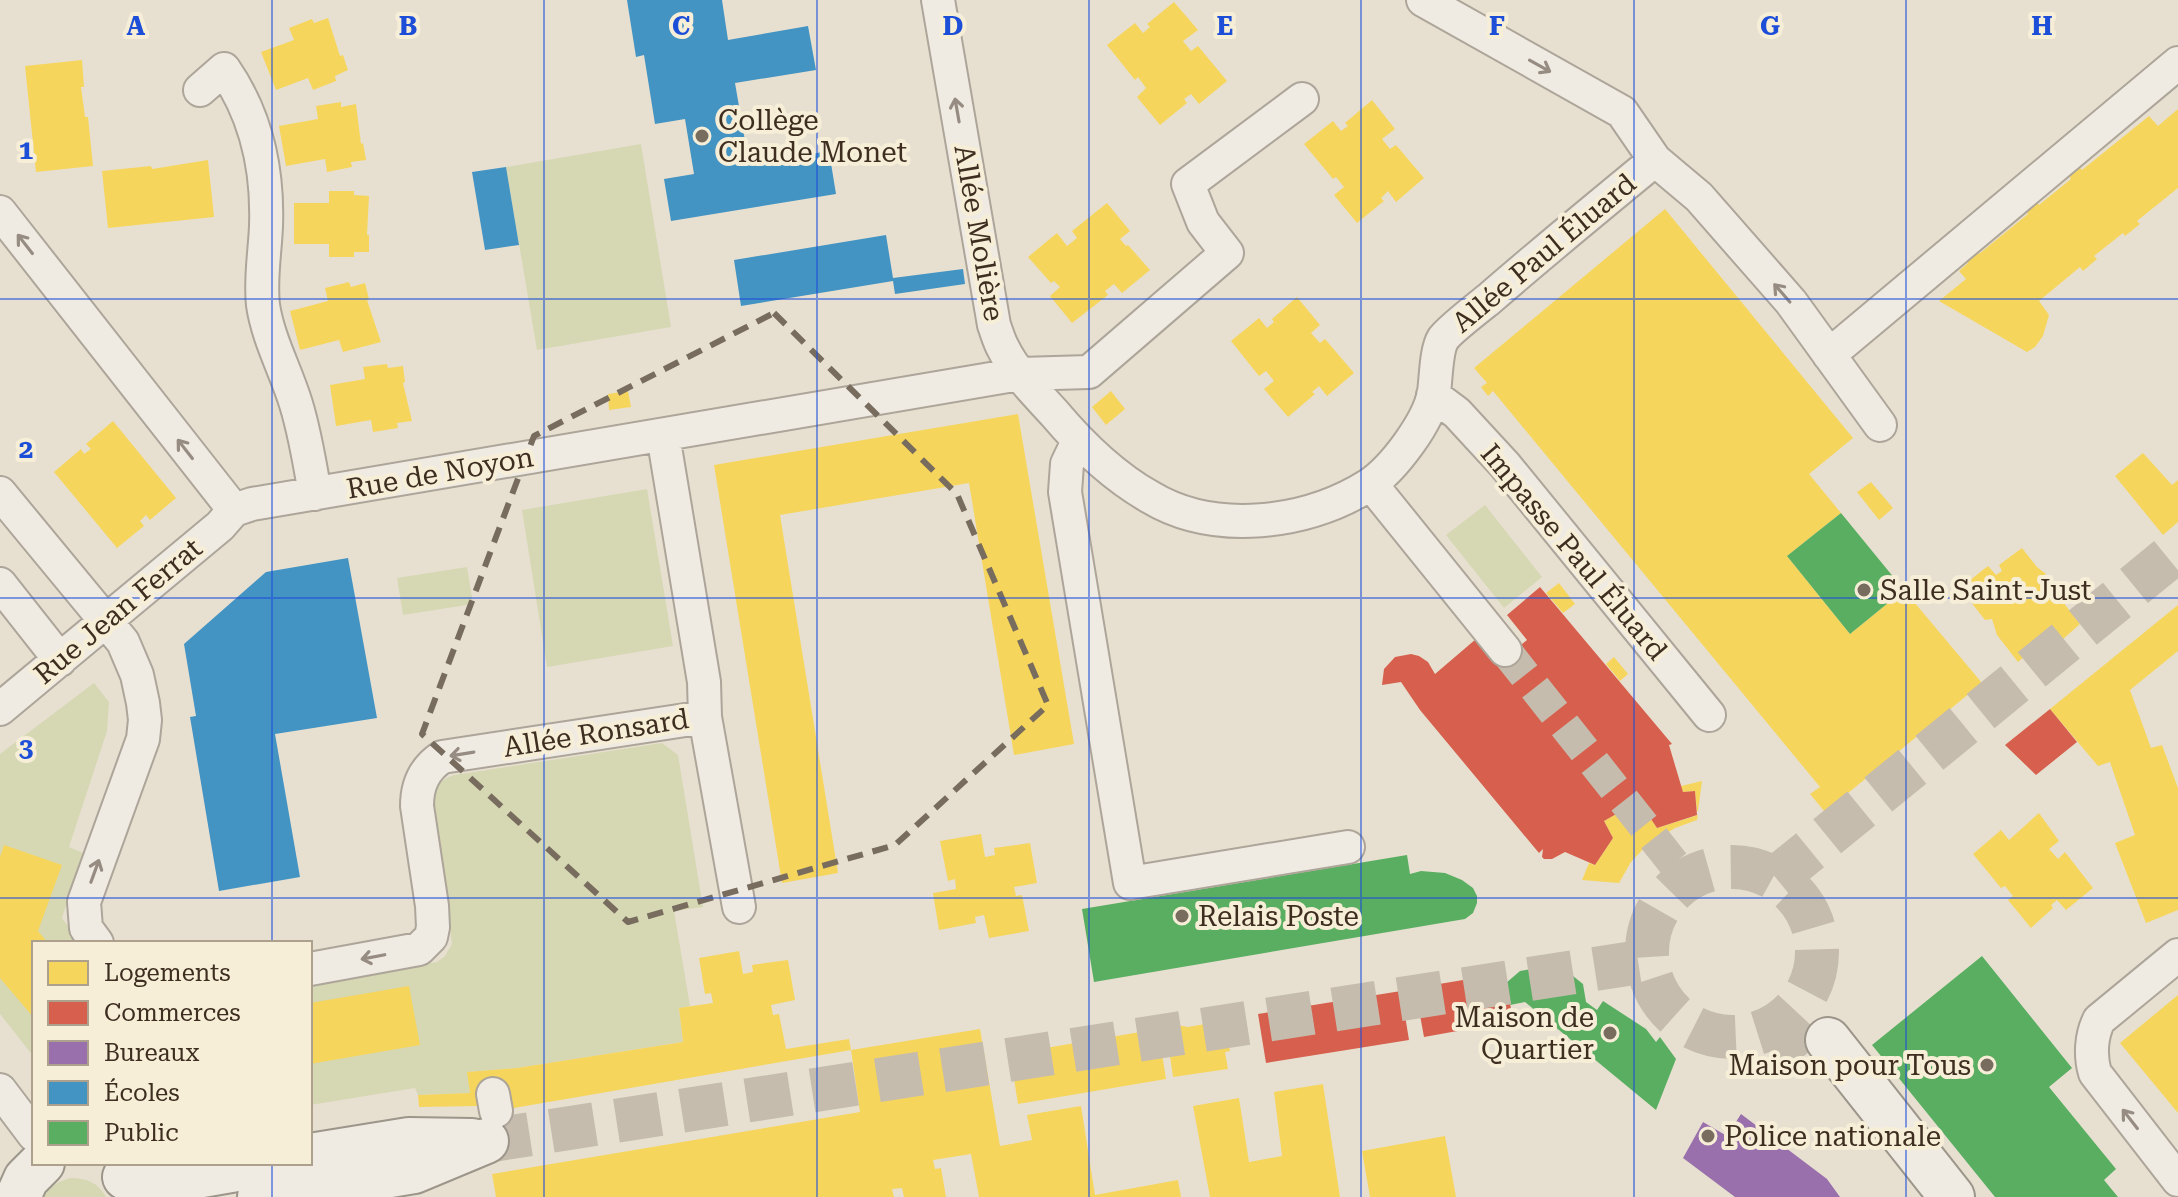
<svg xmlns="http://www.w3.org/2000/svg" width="2178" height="1197" font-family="'Roboto Serif',serif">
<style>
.green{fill:#d6d7b3}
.homes{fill:#f6d55c}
.shops{fill:#d6604d}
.offices{fill:#9970ab}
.schools{fill:#4393c3}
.public{fill:#5aae61}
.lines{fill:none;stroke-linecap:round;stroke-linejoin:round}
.street-tunnel{stroke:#c5bcae;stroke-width:32;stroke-dasharray:32 16;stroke-linecap:butt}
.secondary-tunnel{stroke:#c5bcae;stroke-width:44;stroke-dasharray:44 22;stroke-linecap:butt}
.street-casing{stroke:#ada599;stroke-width:36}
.secondary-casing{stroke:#9c958a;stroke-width:48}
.street{stroke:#efebe3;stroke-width:32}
.secondary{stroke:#efebe3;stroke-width:44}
.oneway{stroke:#968c82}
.marked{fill:none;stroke:#786c5e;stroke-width:6;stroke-dasharray:16 10;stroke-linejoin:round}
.grid{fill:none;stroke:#1d4ed8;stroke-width:2;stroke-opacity:0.55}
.poi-dot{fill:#786c5e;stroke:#f7eed8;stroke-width:3}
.labels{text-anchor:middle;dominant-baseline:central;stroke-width:8;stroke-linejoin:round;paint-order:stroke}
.poi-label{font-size:28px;fill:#3d2e20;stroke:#f7eed8;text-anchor:start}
.street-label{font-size:28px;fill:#3d2e20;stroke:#f7eed8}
.grid-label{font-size:26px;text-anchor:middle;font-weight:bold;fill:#1d4ed8;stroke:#f7eed8;stroke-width:8;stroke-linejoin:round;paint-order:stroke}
</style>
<rect width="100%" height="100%" fill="#e7e0d1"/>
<path class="green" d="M641 144 671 327 537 350 506 167Z
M647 489 673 646 547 667 522 510Z
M1485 505 1542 577 1504 608 1446 535Z
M467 567 473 604 403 615 397 578Z
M94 683 109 702 107 731 69 847 83 853 62 918 81 943H34V1057L0 1014V754Z
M662 743 678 755 703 907 674 911 690 1006 679 1009 683 1042 517 1068 468 1072 470 1093 418 1095 415 1088 310 1105V984L437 962 445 956 452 944 432 802C433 788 441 779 454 775Z
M71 1178C86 1178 99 1183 106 1197H43C51 1186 58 1181 71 1178Z"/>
<path class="homes" d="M1174 2 1198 30 1183 41 1191 51 1198 46 1227 81 1199 104 1191 94 1184 99 1187 103 1160 125 1137 97 1146 88 1138 77 1135 80 1107 45 1135 23 1143 33 1150 27 1147 24Z
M328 18 340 56 343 55 348 70 335 76 336 81 313 90 308 78 276 90 261 52 294 40 289 28 312 19 314 23Z
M82 60 84 87H81L85 117H88L93 166 36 172 25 66Z
M1372 100 1395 129 1382 139 1390 149 1396 145 1424 178 1396 202 1388 191 1381 198 1384 201 1357 223 1334 195 1344 187 1336 177 1333 179 1304 144 1333 121 1341 131 1348 126 1345 123Z
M341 102V107L356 104 361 144 363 143 366 160 351 162 352 167 327 172 325 159 286 166 279 126 318 119 316 106Z
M2178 109V188L2137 221 2140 224 2125 236 2123 233 2094 256 2097 259 2083 271 2080 267 2039 301 2049 315 2043 336 2035 347 2027 352 1939 301 1966 279 1959 271 1968 263 1966 259 1977 251 1979 254 2028 214 2026 211 2037 202 2039 205 2071 179 2069 176 2079 167 2082 170 2149 116 2158 126Z
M208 160 214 217 108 228 102 171 151 166 152 169Z
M329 191H354V195L369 196 367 235H369V252H354V257H329V244H294V203H329Z
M1107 203 1130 231 1120 239 1126 246 1128 245 1150 270 1122 293 1114 284 1105 291 1108 295 1072 323 1050 296 1060 287 1054 281 1051 283 1028 257 1057 233 1067 246 1077 238 1072 231Z
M1665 209 1853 438 1809 474 1841 513 1787 556 1850 634 1904 590 1982 683 1825 812 1810 794 1820 787 1493 391 1488 396 1481 387 1487 383 1474 368Z
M349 282 351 287 365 283 369 299 367 300 381 342 343 352 339 340 300 350 290 311 328 301 325 288Z
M1297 297 1320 325 1311 333 1320 343 1325 339 1354 373 1327 396 1319 386 1312 392 1315 394 1288 417 1264 389 1274 381 1266 371 1259 376 1231 341 1259 318 1267 328 1274 322 1272 319Z
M387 364 388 368 403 366 405 382 403 383 412 421 397 423 398 428 373 432 371 420 336 426 330 385 365 379 363 367Z
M628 391 631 407 609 410 608 394Z
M1111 391 1125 409 1106 425 1092 407Z
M1018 414 1074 744 1014 755 969 483 780 515 838 873 782 883 714 465Z
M113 421 176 498 150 520 146 515 140 521 144 526 117 548 54 472 81 449 84 454 91 449 86 444Z
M2143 453 2172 485 2178 480V522L2163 535 2115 476Z
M1871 482 1893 508 1879 520 1857 492Z
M2022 548 2037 567 2046 574 2037 581 2046 593 2052 588 2080 624 2054 647 2043 633 2034 640 2038 645 2018 662 1997 635 1992 619 1985 620 1960 588 1988 566 1996 575 2002 571 1999 565Z
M1559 583 1575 604 1563 613 1546 593Z
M2178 605V651L2130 690 2151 748 2162 745 2178 788V910L2146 923 2115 843 2135 835 2110 762 2098 766 2050 709Z
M1614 657 1628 674 1620 681 1606 664Z
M1702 781 1698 811H1697L1695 791 1683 792 1681 786Z
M1639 801 1657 828 1698 815 1697 820 1675 828 1646 846 1631 862 1619 883 1582 880 1589 863 1595 865 1613 838 1604 821Z
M2039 813 2059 841 2049 849 2058 859 2065 852 2093 888 2066 910 2057 900 2051 905 2053 908 2031 928 2008 900 2013 896 2005 886 2001 888 1973 854 2001 830 2009 840Z
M981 834 985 857 995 855 994 848 1030 843 1037 883 1014 887 1016 896 1022 895 1029 931 989 938 984 915 975 917 976 923 939 930 933 893 956 889 955 879 948 881 940 841Z
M4 845 62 865 38 931 48 943H34V1018L0 978V857Z
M739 951 743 974 753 972 752 965 788 960 795 1000 771 1005 773 1015 779 1014 786 1049 849 1039 851 1050 496 1111 481 1112 479 1106 419 1107 418 1095 470 1093 467 1072 517 1068 683 1042 679 1008 713 1003 711 993 705 994 699 958Z
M409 986 420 1045 310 1064V1003Z
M2178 995V1113L2120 1043Z
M1217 1022 1225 1026 1230 1051 1225 1052 1228 1069 1173 1077 1170 1056 1177 1025 1188 1027Z
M980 1029 1000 1146 1032 1140 1027 1115 1081 1106 1095 1195 1178 1180 1181 1197H979L971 1154 933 1160 935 1169 941 1168 946 1197H904L902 1188 892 1189 894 1197H496L492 1174 860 1112 851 1050Z
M1158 1029 1166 1079 1018 1104 1010 1054Z
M1323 1084 1340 1197H1210L1193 1106 1239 1098 1249 1162 1282 1156 1274 1092Z
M1445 1136 1456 1197H1370L1362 1151Z"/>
<path class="shops" d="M1540 587 1672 744 1669 745 1683 792 1695 791 1697 815 1657 828 1639 801 1604 821 1613 838 1595 865 1565 852 1552 859H1544L1542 857 1543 849 1539 853 1420 710 1401 682 1382 685 1384 669 1395 657 1411 654 1419 656 1428 662 1435 674 1476 639 1497 665 1527 640 1507 615Z
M2050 709 2077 742 2036 775 2005 745Z
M1505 973 1513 1021 1424 1037 1415 988Z
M1401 991 1409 1040 1266 1063 1258 1014Z"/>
<path class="offices" d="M1741 1114 1827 1179 1840 1197H1735L1683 1158 1703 1122 1727 1136Z"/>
<path class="schools" d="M627 0H722L728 40 808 26 816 70 735 83 749 164 829 151 836 194 671 221 664 179 694 174 685 119 655 124 644 55 636 57Z
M506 167 519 245 485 250 472 172Z
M886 235 893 278 963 269 965 284 895 294 893 281 741 306 734 260Z
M348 558 377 718 275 734 300 877 219 891 190 717 196 716 184 644 266 572Z"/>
<path class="public" d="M1841 513 1904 590 1850 634 1787 556Z
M1407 855 1410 874 1421 871 1445 873 1462 880 1473 888 1477 896V903L1473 913 1465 919 1094 982 1082 909Z
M1982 956 2072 1068 2049 1087 2116 1169 2104 1180 2118 1197H1995L1872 1045Z
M1544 967 1560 970 1573 976 1583 984 1586 1002 1597 1010 1603 1001 1646 1029 1656 1042 1660 1037 1676 1059 1656 1110 1525 1002 1510 1005 1506 983 1520 971Z"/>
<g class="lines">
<path class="street-tunnel" d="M1505 650 1686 879"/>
<path class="secondary-tunnel" d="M1647 952a85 85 0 1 1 170 0a85 85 0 1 1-170 0Z
M1776 878 2178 550
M1778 1024 1804 1056
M486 1141 1646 961"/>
<defs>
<path id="street" d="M938 0 994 325C997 333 999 341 1003 348 1015 373 1037 394 1055 414 1082 446 1113 476 1150 497 1215 536 1307 524 1369 485 1393 469 1429 422 1434 392 1436 379 1436 350 1443 339 1448 331 1479 307 1489 299 1543 252 1599 206 1655 160
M1423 0 1622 112 1655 160 1699 197 1791 302 1880 425
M200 90 224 69C256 115 268 170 266 226 265 252 260 279 263 305 268 339 286 371 296 404 305 433 310 464 315 494
M0 212 234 510
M1829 355 2178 63
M1433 395 1457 413 1505 465 1709 715
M663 435 704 682 705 717 739 907
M1078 441 1067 464 1065 492 1130 883 1348 847
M1371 484 1505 650
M0 493 123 642 137 675 143 703 145 720 143 739 84 902 86 928 97 943
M234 510 252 504 1020 374 1089 372 1227 253 1203 222 1188 184 1302 99
M0 584 60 660
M0 709 220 526 234 510
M2178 955 2099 1020C2091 1036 2090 1056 2095 1073L2178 1180
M310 969 419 949 431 937 433 927 432 906 417 806C417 785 424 769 442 757L705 717
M0 1090 34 1135
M493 1094 496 1111"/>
<path id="secondary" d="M1828 1040 1952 1197
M310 1156 409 1140 472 1141
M125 1177 150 1184 272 1163
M18 1197 26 1179 42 1163
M260 1197 414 1171 486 1141"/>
</defs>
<use href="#street" class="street-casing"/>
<use href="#secondary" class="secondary-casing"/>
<use href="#street" class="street"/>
<use href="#secondary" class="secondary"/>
</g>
<defs><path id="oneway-shaft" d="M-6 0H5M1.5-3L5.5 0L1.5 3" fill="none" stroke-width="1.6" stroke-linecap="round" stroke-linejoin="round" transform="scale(2)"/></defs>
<g class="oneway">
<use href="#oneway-shaft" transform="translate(1540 66) rotate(29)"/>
<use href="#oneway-shaft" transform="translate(957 110) rotate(-100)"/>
<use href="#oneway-shaft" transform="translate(25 244) rotate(-128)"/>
<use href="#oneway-shaft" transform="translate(1782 293) rotate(-131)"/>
<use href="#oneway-shaft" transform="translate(185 449) rotate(-128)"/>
<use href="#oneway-shaft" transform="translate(462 754) rotate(171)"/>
<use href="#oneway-shaft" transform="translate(95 871) rotate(-70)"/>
<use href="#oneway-shaft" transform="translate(373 957) rotate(169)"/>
<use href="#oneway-shaft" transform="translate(2130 1119) rotate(-128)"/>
</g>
<path class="marked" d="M774 313 957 494 1048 705 895 845 628 922 422 734 534 436Z"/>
<path class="grid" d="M272 0V943M544 0V1197M817 0V1197M1089 0V1197M1361 0V1197M1634 0V1197M1906 0V1197M0 299H2178M0 598H2178M0 898H2178M272 1163V1197"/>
<g class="poi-dot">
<circle cx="702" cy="136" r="8"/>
<circle cx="1864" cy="590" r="8"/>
<circle cx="1182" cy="916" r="8"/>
<circle cx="1610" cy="1033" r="8"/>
<circle cx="1987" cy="1065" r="8"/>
<circle cx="1708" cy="1136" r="8"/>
</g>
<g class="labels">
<g class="poi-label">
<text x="718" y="120">Collège<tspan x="718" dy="32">Claude Monet</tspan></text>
<text x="1880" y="590">Salle Saint-Just</text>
<text x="1198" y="916">Relais Poste</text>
<text x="1594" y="1017" text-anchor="end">Maison de<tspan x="1594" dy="32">Quartier</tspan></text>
<text x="1971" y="1065" text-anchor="end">Maison pour Tous</text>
<text x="1724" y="1136">Police nationale</text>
</g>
<g class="street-label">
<text transform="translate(979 233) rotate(80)">Allée Molière</text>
<text transform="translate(1544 253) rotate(-40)">Allée Paul Éluard</text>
<text transform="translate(440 473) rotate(-10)">Rue de Noyon</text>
<text transform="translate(1574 552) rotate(50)">Impasse Paul Éluard</text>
<text transform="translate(118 611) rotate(-40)">Rue Jean Ferrat</text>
<text transform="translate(596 733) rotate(-9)">Allée Ronsard</text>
</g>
</g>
<g class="grid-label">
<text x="136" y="35">A</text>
<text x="408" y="35">B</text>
<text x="681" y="35">C</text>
<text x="953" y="35">D</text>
<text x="1225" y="35">E</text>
<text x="1497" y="35">F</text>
<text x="1770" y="35">G</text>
<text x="2042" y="35">H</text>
<text x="26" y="159">1</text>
<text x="26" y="458">2</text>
<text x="26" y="757">3</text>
</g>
<rect x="32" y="941" width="280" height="224" fill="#f7eed8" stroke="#ada18e" stroke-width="2"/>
<rect x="48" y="961" width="40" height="24" fill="#f6d55c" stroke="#ada18e" stroke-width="2"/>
<text x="104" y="981" font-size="24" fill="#3d2e20">Logements</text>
<rect x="48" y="1001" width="40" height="24" fill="#d6604d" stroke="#ada18e" stroke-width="2"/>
<text x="104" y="1021" font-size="24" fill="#3d2e20">Commerces</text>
<rect x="48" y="1041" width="40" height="24" fill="#9970ab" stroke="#ada18e" stroke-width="2"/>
<text x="104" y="1061" font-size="24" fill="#3d2e20">Bureaux</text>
<rect x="48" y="1081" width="40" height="24" fill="#4393c3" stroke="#ada18e" stroke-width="2"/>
<text x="104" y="1101" font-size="24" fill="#3d2e20">Écoles</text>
<rect x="48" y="1121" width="40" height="24" fill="#5aae61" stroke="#ada18e" stroke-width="2"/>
<text x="104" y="1141" font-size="24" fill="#3d2e20">Public</text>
</svg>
